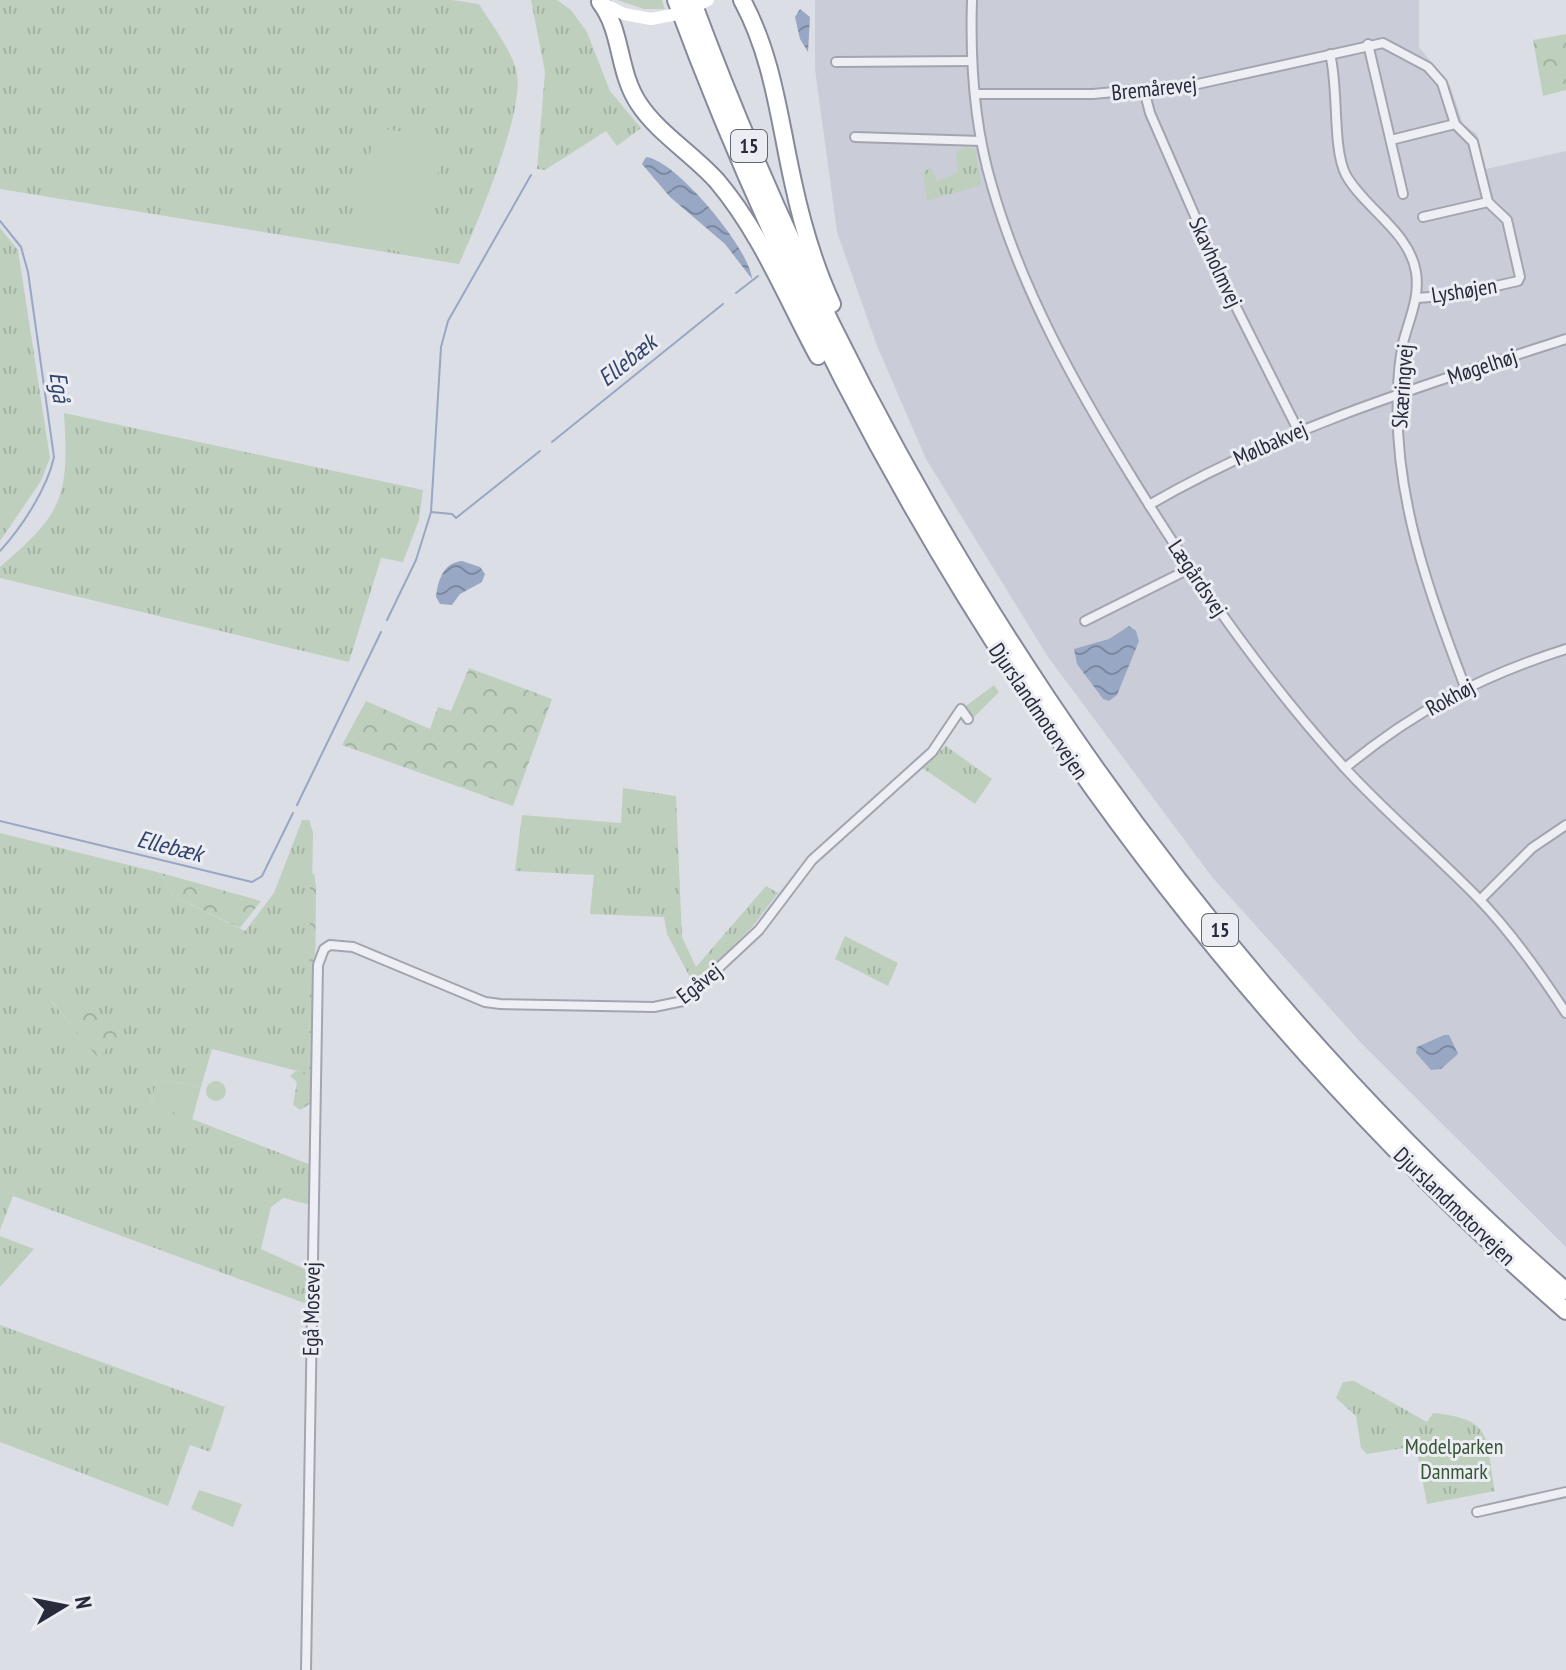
<svg xmlns="http://www.w3.org/2000/svg" width="1566" height="1670" viewBox="0 0 1566 1670" font-family="'PT Sans Narrow',sans-serif">
  <style>
    .built { fill: #cacdd7 }
    .grass { fill: url(#grass-tufts); fill-rule: evenodd }
    .forest { fill: url(#forest-crowns) }
    .garden { fill: #bfcfbe }
    .water { fill: url(#water-waves) }
    .lines { fill: none; stroke-linecap: round; stroke-linejoin: round }
    .stream { stroke: #98a7c4; stroke-width: 2 }
    .street-casing { stroke: #a2a5af; stroke-width: 12 }
    .highway-casing { stroke: #848a9b; stroke-width: 20 }
    .street { stroke: #eeeff4; stroke-width: 8 }
    .secondary { stroke: #fff; stroke-width: 12 }
    .highway { stroke: #fff; stroke-width: 16 }
    .secondary-bridge { stroke: #fff; stroke-width: 12 }
    .labels { text-anchor: middle; dominant-baseline: central; stroke-width: 6; stroke-linejoin: round; paint-order: stroke }
    .shield { fill: #ebedf3; stroke: #626572; stroke-width: 2 }
    .shield-label { font-size: 20px; font-weight: bold; fill: #272b3b }
    .street-label { font-size: 22px; fill: #272b3b; stroke: #ebedf3 }
    .park-label { font-size: 22px; fill: #365635; stroke: #ebedf3 }
    .water-label { font-size: 24px; font-style: italic; fill: #33446c; stroke: #ebedf3 }
  </style>
  <defs>
    <pattern id="grass-tufts" width="24" height="20" patternUnits="userSpaceOnUse" patternTransform="scale(2)"><rect width="24" height="20" fill="#bfcfbe"/><path d="M3 7l-1-3M5 7V3M7 7l1-3M15 17l-1-3M17 17v-4M19 17l1-3" fill="none" stroke="#a4b2a4"/></pattern>
    <pattern id="forest-crowns" width="20" height="18" patternUnits="userSpaceOnUse" patternTransform="scale(2)"><rect width="20" height="18" fill="#bfcfbe"/><path d="M2 6a3 3 0 1 1 6 0M12 15a3 3 0 1 1 6 0" fill="none" stroke="#a4b2a4"/></pattern>
    <pattern id="water-waves" width="16" height="10" patternUnits="userSpaceOnUse" patternTransform="scale(2)"><rect width="16" height="10" fill="#98a7c4"/><path d="M0 5q4-4 8 0t8 0" fill="none" stroke="#7c88a0"/></pattern>
  </defs>
  <rect width="100%" height="100%" fill="#dcdee5"/>
  <path class="built" d="M815,0H1419V47L1450,85L1463,124L1477,134L1486,169L1566,151V1247L1362,1044L1212,877L1048,657L926,459L877,346L837,232L815,69Z"/>
  <g class="grass">
    <path d="M0,0H452L479,4C491,24 509,46 516,69C528,105 476,227 459,264L0,189Z"/>
    <path d="M531,0H557L571,10L587,32L610,91L641,128L617,146L606,131L545,170L537,169L545,72Z"/>
    <path d="M617,0H662L665,9H644Z"/>
    <path d="M965,147L975,150L982,185L927,201L923,171L932,168L937,181L958,172L956,152Z"/>
    <path d="M0,228L18,250L50,458L41,481L0,541Z"/>
    <path d="M64,413L423,490L419,520L403,562L381,558L349,662L0,578V567C64,512 69,497 64,413Z"/>
    <path d="M994,685L999,692L974,717L966,710L967,705Z"/>
    <path d="M946,746L992,779L975,804L921,767Z"/>
    <path d="M623,788L676,796L682,937L696,967L766,886L778,893L753,926L694,985L667,934L664,917L590,914L594,875L515,871L522,815L621,823Z"/>
    <path d="M302,820H309L313,832L309,1074L212,1049L201,1087L157,1079L151,1103L311,1165V1205L283,1198L271,1207L261,1249L309,1271L307,1304L13,1196L0,1230V833L161,873L173,896L245,931L274,893ZM51,1001L129,1022V1023L98,1057Z"/>
    <path d="M845,936L898,963L888,986L835,959Z"/>
    <path d="M0,1236L34,1249L0,1287Z"/>
    <path d="M0,1325L225,1407L210,1452L190,1445L168,1506L0,1442Z"/>
    <path d="M1354,1381L1427,1422L1433,1413C1495,1419 1485,1438 1495,1491L1427,1504L1417,1452H1412L1410,1447L1367,1454L1361,1448L1356,1416L1336,1398L1343,1382Z"/>
  </g>
  <g class="forest">
    <path d="M1566,34V90L1543,96L1533,40Z"/>
    <path d="M469,668L552,699L513,806L342,745L366,701L430,729L438,707L451,711Z"/>
    <path d="M161,873L261,901L240,928L173,896Z"/>
    <path d="M314,873L316,886L314,1101L300,1110L293,1105L297,1082L290,1076L296,1071L309,1073L310,877Z"/>
    <path d="M50,999L130,1022L98,1058Z"/>
  </g>
  <g class="garden">
    <path d="M375,127L444,139L423,256L353,243Z"/>
    <path d="M157,1079L201,1087L192,1120L151,1103Z"/>
    <circle cx="216" cy="1091" r="10"/>
    <path d="M199,1490L242,1504L233,1527L191,1509Z"/>
  </g>
  <g class="water">
    <path d="M800,9L810,17L808,52L800,39L795,17Z"/>
    <path d="M646,157C676,160 750,249 752,279L725,244L670,197L642,164Z"/>
    <path d="M462,561L480,567L485,574L482,582L460,594L452,605L440,604L436,597C438,580 443,563 462,561Z"/>
    <path d="M1129,626L1136,631L1139,641L1117,695L1109,701L1103,699L1077,664L1074,649L1109,639Z"/>
    <path d="M1444,1035H1449L1458,1054L1441,1069L1431,1070L1416,1053L1417,1047Z"/>
  </g>
  <g class="lines">
    <g class="stream">
      <path d="M0,221L21,247L28,272L54,457C47,489 22,527 0,551"/>
      <path d="M736,293L758,276"/>
      <path d="M552,442L723,304"/>
      <path d="M431,512L441,347L448,321L531,175"/>
      <path d="M387,620L416,560L431,512L452,514L456,518L540,451"/>
      <path d="M297,805L381,632"/>
      <path d="M0,821L252,882L262,876L293,813"/>
    </g>
    <g class="street-casing">
      <g id="street">
        <path d="M972,0C970,62 974,126 992,186C1022,291 1076,387 1133,479C1195,580 1264,679 1344,767C1386,813 1434,853 1478,898C1512,933 1540,973 1566,1013"/>
        <path d="M1368,44L1403,194"/>
        <path d="M1330,54C1339,88 1332,149 1346,175C1365,209 1409,231 1416,272C1420,298 1409,319 1403,343C1400,359 1398,376 1398,392C1393,495 1429,592 1465,687"/>
        <path d="M836,62L972,61"/>
        <path d="M1144,90L1150,113L1226,287L1298,430"/>
        <path d="M975,94H1093L1198,84L1383,43L1428,67L1442,83L1455,124L1473,142L1488,202L1507,220L1520,277L1518,281L1456,295L1417,298"/>
        <path d="M855,137L981,141"/>
        <path d="M1391,140L1455,124"/>
        <path d="M1423,217L1488,202"/>
        <path d="M1149,505C1280,429 1423,385 1566,339"/>
        <path d="M1085,621L1191,568"/>
        <path d="M1345,768C1414,711 1481,676 1566,649"/>
        <path d="M1480,900L1532,848L1566,825"/>
        <path d="M1477,1512L1566,1492"/>
        <path d="M306,1670L318,965L324,949L330,945L353,947L485,1002L500,1004L654,1007L683,1001L759,930L812,860L932,752L961,709L968,719"/>
      </g>
    </g>
    <g class="highway-casing">
      <g id="highway">
        <path d="M676,0C862,502 1162,957 1566,1311"/>
        <path d="M692,0C874,491 1170,946 1566,1291"/>
        <path d="M742,0C773,57 779,119 793,182C802,224 814,265 832,304"/>
        <path d="M600,2C623,32 617,71 639,104C659,134 693,154 717,181C761,233 786,297 818,356"/>
      </g>
    </g>
    <use href="#street" class="street"/>
    <path class="secondary" d="M600,2L624,14L651,19"/>
    <use href="#highway" class="highway"/>
    <path class="secondary-bridge" d="M651,19L683,13L708,0"/>
  </g>
  <g class="labels">
    <g class="shield">
      <rect x="731" y="130" width="36" height="32" rx="6"/>
      <rect x="1202" y="914" width="36" height="32" rx="6"/>
    </g>
    <g class="shield-label">
      <text x="749" y="146">15</text>
      <text x="1220" y="930">15</text>
    </g>
    <g class="street-label">
      <text transform="translate(1154 88) rotate(-6)">Bremårevej</text>
      <text transform="translate(1216 262) rotate(65)">Skavholmvej</text>
      <text transform="translate(1464 290) rotate(-9)">Lyshøjen</text>
      <text transform="translate(1482 366) rotate(-18)">Møgelhøj</text>
      <text transform="translate(1402 386) rotate(-86)">Skæringvej</text>
      <text transform="translate(1270 443) rotate(-24)">Mølbakvej</text>
      <text transform="translate(1198 578) rotate(56)">Lægårdsvej</text>
      <text transform="translate(1450 697) rotate(-29)">Rokhøj</text>
      <text transform="translate(1039 711) rotate(56)">Djurslandmotorvejen</text>
      <text transform="translate(699 983) rotate(-38)">Egåvej</text>
      <text transform="translate(1455 1206) rotate(44)">Djurslandmotorvejen</text>
      <text transform="translate(311 1309) rotate(-89)">Egå Mosevej</text>
    </g>
    <g class="park-label">
      <text x="1454" y="1446">Modelparken<tspan x="1454" dy="25">Danmark</tspan></text>
    </g>
    <g class="water-label">
      <text transform="translate(627 360) rotate(-39)">Ellebæk</text>
      <text transform="translate(60 387) rotate(82)">Egå</text>
      <text transform="translate(170 846) rotate(14)">Ellebæk</text>
    </g>
  </g>
  <g transform="translate(64 1606) rotate(80)" stroke="#ebedf3" stroke-width="6" paint-order="stroke">
  <path d="M0-6L14 30L0 20L-14 30Z" fill="#272b3b"/>
  <text y="-12" font-size="22" font-weight="bold" text-anchor="middle" fill="#272b3b">N</text>
  </g>
</svg>
